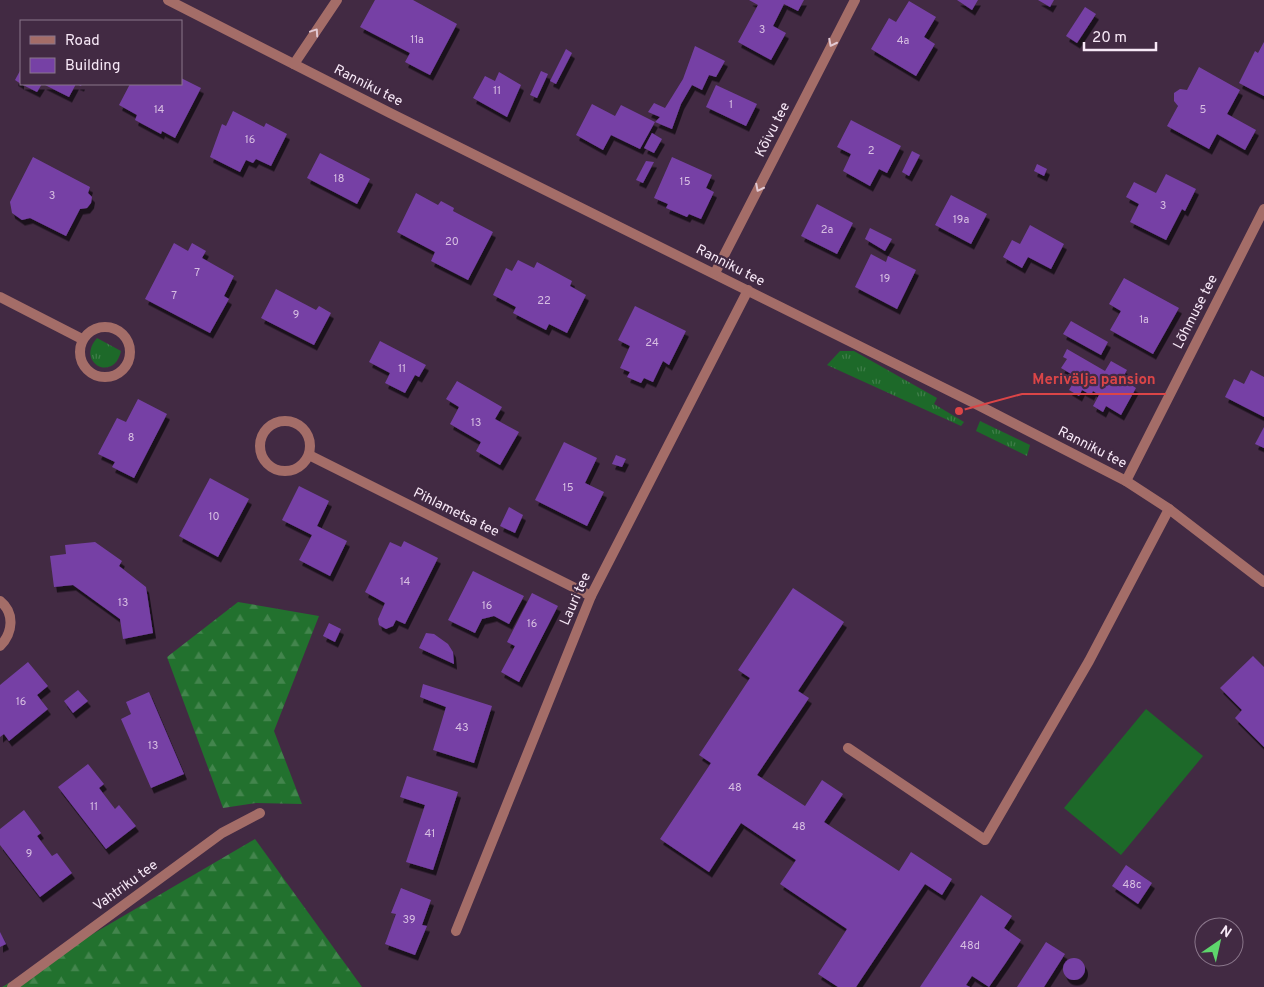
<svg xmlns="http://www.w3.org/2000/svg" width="1264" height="987" viewBox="0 0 1264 987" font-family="Overpass,sans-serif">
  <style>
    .grass { fill: url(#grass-tufts) }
    .forest { fill: url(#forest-firs) }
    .pitch { fill: #1d6929 }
    .building { fill: #7641a5; filter: url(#shadow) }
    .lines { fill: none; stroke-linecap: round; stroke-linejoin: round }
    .lane { stroke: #a46d68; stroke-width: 10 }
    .street { stroke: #a46d68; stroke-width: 10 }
    .oneway { stroke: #e2c9d3 }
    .labels { text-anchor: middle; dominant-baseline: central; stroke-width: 4.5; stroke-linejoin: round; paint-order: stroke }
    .number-label { font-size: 11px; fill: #d7bee2 }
    .street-label { font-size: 14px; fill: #f7e8f7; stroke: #422a43 }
    .leader { fill: none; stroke: #db4547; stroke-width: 2 }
    .callout-dot { fill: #db4547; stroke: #422a43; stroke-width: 2 }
    .callout-label { font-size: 15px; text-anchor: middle; font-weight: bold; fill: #db4547; stroke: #422a43; stroke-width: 4.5; stroke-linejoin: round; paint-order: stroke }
  </style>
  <defs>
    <pattern id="grass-tufts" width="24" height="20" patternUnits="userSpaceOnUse" patternTransform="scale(1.25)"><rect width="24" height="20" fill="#1d6929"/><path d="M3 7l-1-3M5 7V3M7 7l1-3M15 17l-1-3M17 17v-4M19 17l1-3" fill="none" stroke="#3f7e49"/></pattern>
    <pattern id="forest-firs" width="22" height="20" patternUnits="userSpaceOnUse" patternTransform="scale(1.25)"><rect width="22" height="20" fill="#22712e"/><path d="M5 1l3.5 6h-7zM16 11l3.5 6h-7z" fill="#43854d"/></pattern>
    <filter id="shadow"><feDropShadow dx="3" dy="5.5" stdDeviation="0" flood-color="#0009"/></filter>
  </defs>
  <rect width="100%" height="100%" fill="#422a43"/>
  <g class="grass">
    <path d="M97,338L121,351C114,383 75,363 97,338Z"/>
    <path d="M840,351H854L937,398L934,404L964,422L961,426L827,365Z"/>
    <path d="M980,421L1030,445L1027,456L976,431Z"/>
  </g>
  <g class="forest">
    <path d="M238,602L319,616L274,731L302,804L256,803L223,808L167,657Z"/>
    <path d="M255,839L362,987H2Z"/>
  </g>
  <path class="pitch" d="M1146,709L1203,756L1121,855L1064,808Z"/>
  <g class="building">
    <path d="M375,0H413L457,24L430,75L405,62L410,53L360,27Z"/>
    <path d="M749,0H804L798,11L784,4L773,26L786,33L771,60L738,42L758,5Z"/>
    <path d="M957,0H978L972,10Z"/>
    <path d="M1038,0H1054L1050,7Z"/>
    <path d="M909,1L936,17L924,37L935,44L916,76L871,49L889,18L896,22Z"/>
    <path d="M1085,7L1096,14L1077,43L1066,36Z"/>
    <path d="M1264,42V96L1239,83L1255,51L1258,53Z"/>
    <path d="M695,46L725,61L716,77L709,75L702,90L692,85L681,104L672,129L655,122L660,117L648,112L654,103L665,108L683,79Z"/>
    <path d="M566,49L572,53L556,84L550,81Z"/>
    <path d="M1199,67L1240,90L1227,114L1256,130L1245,150L1217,134L1209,149L1167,126L1178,106L1174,101V93L1180,89L1187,90Z"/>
    <path d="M21,69V84L15,80Z"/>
    <path d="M541,71L548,74L537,98L530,95Z"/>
    <path d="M499,72L521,85L507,117L473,98L485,76L495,81Z"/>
    <path d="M181,78L201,88L175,138L162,131L161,134L135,120L137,115L119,105L130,84H181Z"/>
    <path d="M21,84H42L37,92Z"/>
    <path d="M43,84H82L81,86L76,84L69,97Z"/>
    <path d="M716,85L757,104L746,126L706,107Z"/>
    <path d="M592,104L615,116L621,105L655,122L640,149L611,135L603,150L576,135Z"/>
    <path d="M233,111L264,127L266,123L287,134L271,166L256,159L253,163L246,160L240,172L210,157L222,124L226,126Z"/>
    <path d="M851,120L901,146L887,173L879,169L870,186L843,171L851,154L837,147Z"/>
    <path d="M652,133L662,139L654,153L644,148Z"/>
    <path d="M912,151L920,155L909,176L902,172Z"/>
    <path d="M320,153L370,179L357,204L307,178Z"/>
    <path d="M33,157L90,187L88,193L92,197L91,203L87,208L80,209L66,236L30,218L22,220L12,213L10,202Z"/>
    <path d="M672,157L712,175L706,188L714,192L701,219L689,214L687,217L666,208L668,204L654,198Z"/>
    <path d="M646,161L654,162L643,183L636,180Z"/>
    <path d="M1037,164L1047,169L1044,176L1034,171Z"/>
    <path d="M1166,174L1196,189L1185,211L1182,209L1166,240L1130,222L1139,204L1126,197L1134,182L1156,193Z"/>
    <path d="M416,193L438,205L441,201L454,208L453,211L493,232L468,280L431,261L435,252L397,232Z"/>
    <path d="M951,195L987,214L971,244L935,225Z"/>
    <path d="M817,204L853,223L837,254L801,236Z"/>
    <path d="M1030,225L1064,244L1051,269L1028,257L1022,268L1003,257L1012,240L1020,244Z"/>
    <path d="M870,228L892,239L885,251L865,239Z"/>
    <path d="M174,243L188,251L192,243L206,251L202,258L234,276L224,296L229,299L210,333L145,299Z"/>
    <path d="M871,254L886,262L888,256L916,270L897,309L855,287Z"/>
    <path d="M518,260L534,268L537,262L572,281L570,286L586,295L567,333L549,324L546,330L513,313L516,307L493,295L506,268L512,271Z"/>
    <path d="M1124,278L1179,308L1153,354L1110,330L1121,311L1109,304Z"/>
    <path d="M276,289L316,310L319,306L331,313L314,345L261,318Z"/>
    <path d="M635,306L686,331L669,365L663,361L653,382L644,378L641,383L627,377L630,372L620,368L630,346L618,340Z"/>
    <path d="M1071,321L1108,342L1101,355L1063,334Z"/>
    <path d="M380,341L426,365L419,377L415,375L405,393L385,383L390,373L369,362Z"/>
    <path d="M1067,349L1105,371L1111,361L1127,370L1122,379L1136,388L1121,415L1106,406L1103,412L1093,406L1099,395L1093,391L1091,395L1082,390L1079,396L1069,390L1079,373L1076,371L1073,375L1061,368L1067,359L1063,357Z"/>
    <path d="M1251,370L1264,377V417L1225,397L1234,379L1244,384Z"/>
    <path d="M457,381L502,407L495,419L519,432L500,465L476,451L481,442L450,424L459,407L446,399Z"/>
    <path d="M138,399L167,414L134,478L112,467L115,462L98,454L117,418L126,422Z"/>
    <path d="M1264,427V448L1255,444Z"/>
    <path d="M564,442L597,458L585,483L604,492L587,526L535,500Z"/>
    <path d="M616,455L626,459L622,467L612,464Z"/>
    <path d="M210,478L249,499L218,557L179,536Z"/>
    <path d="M299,486L329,501L317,526L347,541L330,576L299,560L312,535L282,520Z"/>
    <path d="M509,507L523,515L515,533L500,526Z"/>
    <path d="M404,541L438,558L405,624L396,620L393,626L386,629L379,625L378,619L385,603L365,592L390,542L401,547Z"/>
    <path d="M95,542L122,561L119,566L146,587L153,633L123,639L120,619L73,585L54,587L50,556L66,554L65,545Z"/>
    <path d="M473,571L524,596L509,624L494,616L482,619L475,633L448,620Z"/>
    <path d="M793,588L844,622L798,691L809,698L757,775L805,806L822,780L843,794L824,822L899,871L911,852L952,879L942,895L925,884L856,987H838L818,974L847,929L780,884L796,860L741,823L709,872L660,839L711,763L699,755L750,678L738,670Z"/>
    <path d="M532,593L558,606L519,682L501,672L515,646L507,642Z"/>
    <path d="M329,623L341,629L335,642L323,636Z"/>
    <path d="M426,633L434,634L448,644L453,652L454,664L419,648Z"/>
    <path d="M1253,656L1264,667V747L1235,718L1242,710L1220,688Z"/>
    <path d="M28,662L48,686L37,695L48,709L9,741L4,734L0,737V685Z"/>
    <path d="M423,684L492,706L474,763L433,750L446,707L420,697Z"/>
    <path d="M78,690L88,701L73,713L64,701Z"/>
    <path d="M149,692L184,774L151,788L121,719L131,714L126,702Z"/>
    <path d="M88,764L104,784L99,788L115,809L119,805L136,826L106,849L58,787Z"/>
    <path d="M407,776L458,792L433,870L406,862L425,805L400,797Z"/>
    <path d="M24,810L41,833L37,836L52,856L57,853L72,873L40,897L0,845V829Z"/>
    <path d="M1126,865L1152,883L1138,904L1112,886Z"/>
    <path d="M401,888L431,900L422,925L427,926L415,955L385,944L396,914L391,913Z"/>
    <path d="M981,895L1012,916L1004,928L1021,940L1005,964L989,987L972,976L966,985L970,987H920Z"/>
    <path d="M0,932L6,944L0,947Z"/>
    <path d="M1046,942L1065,954L1044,987H1017Z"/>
    <circle cx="1074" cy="969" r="11"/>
  </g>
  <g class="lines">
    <path class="lane" d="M848,748L985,840L1089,661L1169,509"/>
    <g class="street">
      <path d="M168,0L390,113L972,402L1126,481L1169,509L1264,582"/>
      <path d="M294,64L337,0"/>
      <path d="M715,273L855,0"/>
      <path d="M0,297L82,339"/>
      <circle cx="105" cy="352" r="25"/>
      <circle cx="285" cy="446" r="25"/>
      <path d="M309,455L591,596"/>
      <path d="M1126,481L1264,209"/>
      <path d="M0,601C15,613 13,633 0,646"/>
      <path d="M456,931L591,596L748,290"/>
      <path d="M12,987L222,833L260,813"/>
    </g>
  </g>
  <defs><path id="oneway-chevron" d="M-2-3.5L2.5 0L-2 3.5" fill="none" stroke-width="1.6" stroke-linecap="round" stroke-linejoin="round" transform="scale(1.25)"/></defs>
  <g class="oneway">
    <use href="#oneway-chevron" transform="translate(315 32) rotate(-56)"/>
    <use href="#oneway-chevron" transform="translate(832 43) rotate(117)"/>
    <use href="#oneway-chevron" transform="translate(759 188) rotate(117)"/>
  </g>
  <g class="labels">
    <g class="number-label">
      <text x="762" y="30">3</text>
      <text x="417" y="40">11a</text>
      <text x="903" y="41">4a</text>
      <text x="497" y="91">11</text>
      <text x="731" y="105">1</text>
      <text x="159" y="110">14</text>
      <text x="1203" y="110">5</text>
      <text x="250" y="140">16</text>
      <text x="871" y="151">2</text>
      <text x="339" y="179">18</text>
      <text x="685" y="182">15</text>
      <text x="52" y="196">3</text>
      <text x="1163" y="206">3</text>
      <text x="961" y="220">19a</text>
      <text x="827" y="230">2a</text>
      <text x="452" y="242">20</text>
      <text x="197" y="273">7</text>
      <text x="885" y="279">19</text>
      <text x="174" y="296">7</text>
      <text x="544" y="301">22</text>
      <text x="296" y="315">9</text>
      <text x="1144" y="320">1a</text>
      <text x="652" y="343">24</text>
      <text x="402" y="369">11</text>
      <text x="476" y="423">13</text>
      <text x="131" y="438">8</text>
      <text x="568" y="488">15</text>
      <text x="214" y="517">10</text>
      <text x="405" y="582">14</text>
      <text x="123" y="603">13</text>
      <text x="487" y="606">16</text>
      <text x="532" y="624">16</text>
      <text x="21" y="702">16</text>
      <text x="462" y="728">43</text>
      <text x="153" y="746">13</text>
      <text x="735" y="788">48</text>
      <text x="94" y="807">11</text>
      <text x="799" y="827">48</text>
      <text x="430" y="834">41</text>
      <text x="29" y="854">9</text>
      <text x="1132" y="885">48c</text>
      <text x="409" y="920">39</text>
      <text x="970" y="946">48d</text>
    </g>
    <g class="street-label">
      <text transform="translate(368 86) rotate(27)">Ranniku tee</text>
      <text transform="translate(773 130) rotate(-63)">Kõivu tee</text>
      <text transform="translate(730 266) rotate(27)">Ranniku tee</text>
      <text transform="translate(1196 312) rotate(-63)">Lõhmuse tee</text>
      <text transform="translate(1092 448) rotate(27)">Ranniku tee</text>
      <text transform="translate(456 513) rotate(26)">Pihlametsa tee</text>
      <text transform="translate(576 599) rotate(-66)">Lauri tee</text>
      <text transform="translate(126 886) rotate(-36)">Vahtriku tee</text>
    </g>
  </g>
  <path class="leader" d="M959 411L1022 394H1166"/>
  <circle class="callout-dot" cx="959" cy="411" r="5"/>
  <g class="callout-label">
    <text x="1094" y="384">Merivälja pansion</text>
  </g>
  <rect x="20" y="20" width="162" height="65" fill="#422a43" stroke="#8a768b"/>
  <rect x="30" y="36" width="25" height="8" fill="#a46d68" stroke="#8a768b"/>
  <text x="65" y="45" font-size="15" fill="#f7e8f7">Road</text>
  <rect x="30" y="58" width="25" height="15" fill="#7641a5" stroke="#8a768b"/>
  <text x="65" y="70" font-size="15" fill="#f7e8f7">Building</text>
  <g transform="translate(1219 942) rotate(34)"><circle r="24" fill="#422a43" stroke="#8a768b"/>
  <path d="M0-4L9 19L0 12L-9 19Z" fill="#5ed56c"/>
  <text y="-8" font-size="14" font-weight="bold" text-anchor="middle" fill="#f7e8f7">N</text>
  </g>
  <path d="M1084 42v8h72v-8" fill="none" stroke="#f7e8f7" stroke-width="2.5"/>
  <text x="1092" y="42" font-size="15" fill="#f7e8f7" stroke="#422a43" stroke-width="4" paint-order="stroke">20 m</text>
</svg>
